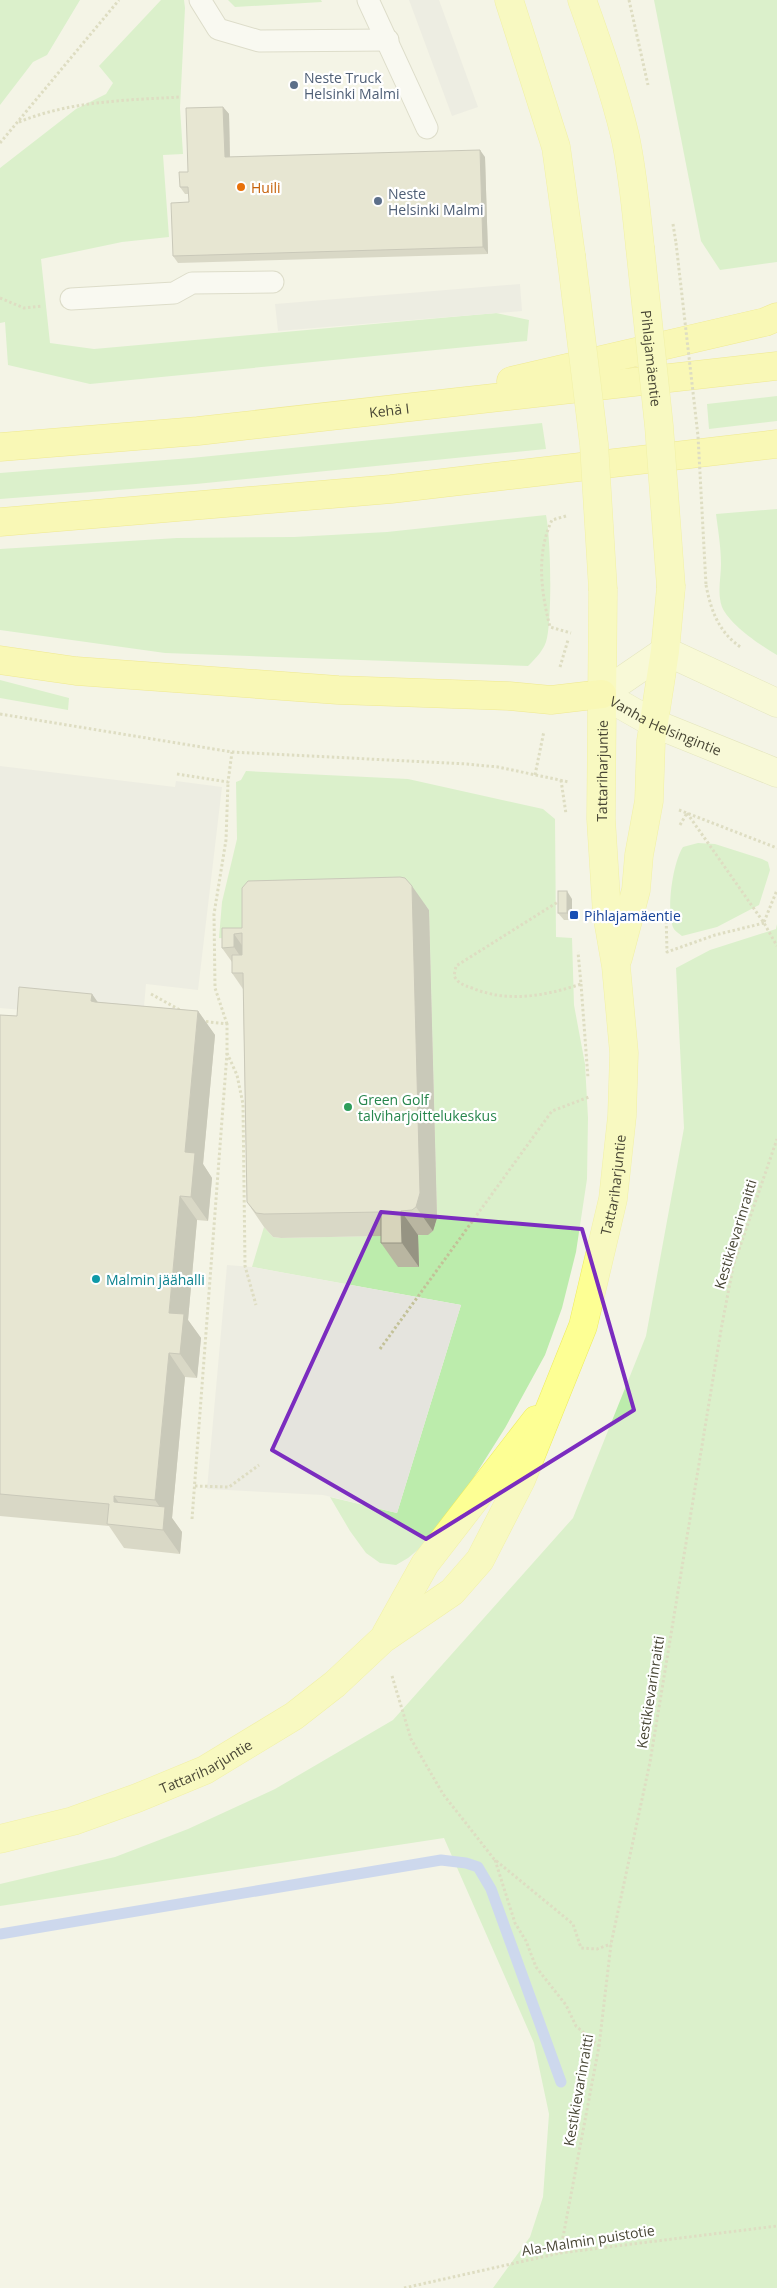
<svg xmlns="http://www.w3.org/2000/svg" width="777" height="2288" viewBox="0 0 777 2288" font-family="'Open Sans',sans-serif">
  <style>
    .green { fill: #bcecac }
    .parking { fill: #e5e4de }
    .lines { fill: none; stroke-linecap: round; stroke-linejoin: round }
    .stream { stroke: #9eb7f6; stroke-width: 11 }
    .service-casing { stroke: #c1c0a8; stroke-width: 23 }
    .secondary-casing { stroke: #d2d490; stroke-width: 29 }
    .primary-casing { stroke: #edec5c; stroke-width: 29 }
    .trunk-casing { stroke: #e9dc2b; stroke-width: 29 }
    .path { stroke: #c3c198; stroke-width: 3; stroke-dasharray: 2.5 2.5; stroke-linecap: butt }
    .service { stroke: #fff; stroke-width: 21 }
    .secondary { stroke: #fcffc5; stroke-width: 28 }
    .primary { stroke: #fdff94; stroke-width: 28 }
    .trunk { stroke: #fefc7d; stroke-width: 28 }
    .primary-bridge-casing { stroke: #edec5c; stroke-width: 29; stroke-linecap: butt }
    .path-bridge { stroke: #c3c198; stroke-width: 3; stroke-dasharray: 2.5 2.5; stroke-linecap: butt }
    .primary-bridge { stroke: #fdff94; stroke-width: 28 }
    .wall { fill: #b9b6a1 }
    .shaded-wall { fill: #969483 }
    .building { fill: #d7d4bb; stroke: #969483 }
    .marked { fill: none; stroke: #7b2cbf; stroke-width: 4; stroke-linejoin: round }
    .service-dot { fill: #5c6f8a; stroke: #fff; stroke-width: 2 }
    .food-dot { fill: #e8710a; stroke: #fff; stroke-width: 2 }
    .transit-dot { fill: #1a4fb4; stroke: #fff; stroke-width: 2 }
    .leisure-dot { fill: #2e9e5b; stroke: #fff; stroke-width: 2 }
    .culture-dot { fill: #0f9aa8; stroke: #fff; stroke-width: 2 }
    .labels { text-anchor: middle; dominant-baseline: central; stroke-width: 4.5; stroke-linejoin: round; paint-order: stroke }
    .service-label { font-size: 14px; fill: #4e5e75; stroke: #fff; text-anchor: start }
    .food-label { font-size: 14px; fill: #c56008; stroke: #fff; text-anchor: start }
    .street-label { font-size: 14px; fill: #484635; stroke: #fff }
    .transit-label { font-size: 14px; fill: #164399; stroke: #fff; text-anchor: start }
    .leisure-label { font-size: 14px; fill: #27864d; stroke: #fff; text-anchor: start }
    .culture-label { font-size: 14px; fill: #0d838f; stroke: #fff; text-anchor: start }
  </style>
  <rect width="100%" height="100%" fill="#f4f4e6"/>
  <g class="green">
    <path d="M0,0H80L47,55L33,62L0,105Z"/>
    <path d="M161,0H184L185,8L180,108L183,154L163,155L169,237L122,242L41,259L50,343L94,349L496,313L529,320L527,341L90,384L8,365L5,322L0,323V168L76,109L106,94L113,83L99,66Z"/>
    <path d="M228,0H321L322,2L235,7Z"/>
    <path d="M654,0H777V262L720,270L701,241Z"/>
    <path d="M777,396V421L709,429L707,404Z"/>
    <path d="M542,423L546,449L196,484L0,499V473L191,458Z"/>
    <path d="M777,509V655C760,645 730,625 722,607C717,593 721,578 721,564C721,547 718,530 716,514Z"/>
    <path d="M546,515C551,539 552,615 547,638C545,649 536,658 528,666L165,653L0,630V549L177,538L294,537L387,532Z"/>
    <path d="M0,680L69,698L68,710L0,698Z"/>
    <path d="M246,771L408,779L543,809L555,819L556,937L572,938L574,1005L585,1064L588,1118L587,1179L576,1252L562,1308L545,1355L505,1428L462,1496L426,1543L408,1558L396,1565L380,1563L366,1553L350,1531L330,1497L397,1513L461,1305L252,1267L264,1227L273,1237L281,1238L423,1235L433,1231L437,1218L429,910L426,906L258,941L219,938L222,902L237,839L236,782L241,780Z"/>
    <path d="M698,843L715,844L762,859L768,862L770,870L759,905L717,927L682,936C677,932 673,930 672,924C667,906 673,862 683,847Z"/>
    <path d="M777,924V2288H493L530,2237L543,2197L549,2114L534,2043L444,1838L0,1906V1884L115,1857L188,1829L275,1789L393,1720L573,1518L646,1336L684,1128L676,968L710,950L776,929Z"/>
  </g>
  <g class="parking">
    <path d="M409,0H439L478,107L452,116Z"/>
    <path d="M520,284L522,311L278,331L275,304Z"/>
    <path d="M0,766L175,787L176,781L222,787L198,990L146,984L142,1029L109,1018L0,1008Z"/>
    <path d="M227,1265L252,1267L461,1305L397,1513L323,1495L207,1489Z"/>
  </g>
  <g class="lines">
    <path class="stream" d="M0,1934L441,1860L466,1863L478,1867L491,1889L561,2082"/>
    <g class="service-casing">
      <g id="service">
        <path d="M200,0L218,29L259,41L388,40"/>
        <path d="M368,0L427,128"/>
        <path d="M71,299L174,293L192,283L273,282"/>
      </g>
    </g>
    <g class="secondary-casing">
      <g id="secondary">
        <path id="s1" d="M777,703L665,651L602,694L653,723L777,773"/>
      </g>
    </g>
    <g class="primary-casing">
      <g id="primary">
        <path d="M509,0L556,147L571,255"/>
        <path d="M582,0C598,45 614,90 625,136C633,173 636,210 640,247"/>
        <path d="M618,958L636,890L639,855L649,801L651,741L665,651L671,587"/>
        <path d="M386,1634L425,1564L536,1420"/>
        <path id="s2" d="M0,1839L73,1821L137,1798L205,1770L294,1716L335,1684L383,1639L452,1592L480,1560L521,1480L583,1326L613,1199L622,1116L624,1053L616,966L607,914L601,819L603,590"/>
      </g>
    </g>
    <g class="trunk-casing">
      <g id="trunk">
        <path d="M511,381L765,322L777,317"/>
        <path id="s3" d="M0,447L198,431L777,366"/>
        <path d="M0,522L391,489L777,444"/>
        <path d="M0,660L76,671L338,690L509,696L551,700L602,694"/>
      </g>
    </g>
    <g class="path">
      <path d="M629,0L648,85"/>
      <path d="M19,122C70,101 127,100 181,97"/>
      <path d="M0,143L119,0"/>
      <path d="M673,224L676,243"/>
      <path d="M0,298L24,308L42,306"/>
      <path d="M566,516L552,520C536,553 541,592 550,627L571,633"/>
      <path d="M706,585C711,611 719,633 742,648"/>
      <path d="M560,667L568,640"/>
      <path d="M0,714L232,752L467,764L498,767L569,782"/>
      <path d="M177,774L228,782L232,752"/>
      <path d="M535,775L544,731"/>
      <path d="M561,780L566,814"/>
      <path d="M679,810L777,848"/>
      <path d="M687,813L764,923L777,946"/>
      <path d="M680,825L687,813"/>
      <path d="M561,900L456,966L454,976C459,984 463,985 472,988C508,1003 545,996 581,984L578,952"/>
      <path d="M666,911L667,952L715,935L764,923"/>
      <path d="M764,922L777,890"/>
      <path d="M581,984L588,1078"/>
      <path d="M151,994L180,1010"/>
      <path d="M201,1021L227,1024V1053L237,1075L243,1104L245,1266L256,1305"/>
      <path d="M227,1024L215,988L214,914L226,840L228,782"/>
      <path d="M380,1349L552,1111L589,1097"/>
      <path d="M195,1486L229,1487L259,1465"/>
      <path d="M192,1519L227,1053"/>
      <path d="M392,1676L411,1739L443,1794L494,1859L573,1924L581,1948L597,1949L611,1944"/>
      <path d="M495,1860L515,1923L526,1941L536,1967L566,2005L576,2026L599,2046"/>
      <path d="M560,2253L599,2046L611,1944L650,1762L721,1330L733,1267L777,1139"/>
      <path d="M404,2288L560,2253L777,2226"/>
    </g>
    <use href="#service" class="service"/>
    <use href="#secondary" class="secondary"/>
    <use href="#primary" class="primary"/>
    <use href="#trunk" class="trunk"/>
    <g class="primary-bridge-casing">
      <g id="primary-bridge">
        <path id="s4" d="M640,247L659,426L671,587"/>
        <path d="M571,255L594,444L603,590"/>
      </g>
    </g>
    <path class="path-bridge" d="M676,243L698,436L706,585"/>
    <use href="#primary-bridge" class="primary-bridge"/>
  </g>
  <g class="wall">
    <path d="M223,107L229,114L230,157H485L488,254L178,263L173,256L189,202V194H185L180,187Z"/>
    <path d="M572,899V920H564L558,913Z"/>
    <path d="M429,910L437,1218L433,1231L428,1235H418L419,1267H398L381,1243V1236L281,1238L273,1237L264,1227L247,1202L243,989L232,973V962L222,948V928H242Z"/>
    <path d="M92,994L97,1002L198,1011L215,1035L203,1164L212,1178L208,1221L197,1220L188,1320L201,1338L197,1378L185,1377L172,1518L182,1532L180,1554L124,1548L109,1526L0,1516V1015L17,1016Z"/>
  </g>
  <g class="shaded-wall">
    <path d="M223,107L229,114L230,165L225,157Z"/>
    <path d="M480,150L485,157L488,254L483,247Z"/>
    <path d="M412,886L429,910L437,1218L433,1231L416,1207Z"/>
    <path d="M567,891L572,899V920L567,913Z"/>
    <path d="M234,934L251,958V972L234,947Z"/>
    <path d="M92,994L109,1018L91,1001Z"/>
    <path d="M198,1011L215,1035L203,1164L212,1178L208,1221L191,1197L185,1152Z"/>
    <path d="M180,1196L197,1220L188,1320L201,1338L197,1378L180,1354L169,1313Z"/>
    <path d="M401,1211L418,1235L419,1267L402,1243Z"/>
    <path d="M169,1353L185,1377L172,1518L182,1532L180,1554L163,1530L164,1513L155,1500Z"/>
    <path d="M114,1496L131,1520L114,1502Z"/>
  </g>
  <g class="building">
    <path d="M223,107L225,157L480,150L483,247L173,256L171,203L189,202L188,187H180L179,172H188L186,108Z"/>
    <path d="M400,877L405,878L412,886L420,1193L416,1207L412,1210L401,1211L402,1243H381V1212L264,1214L256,1213L247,1202L243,973H232V955H242V933L234,934V947L222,948V928H242V888L248,881Z"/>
    <rect x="558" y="891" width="9" height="22"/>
    <path d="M19,987L92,994L91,1001L95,1002L198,1011L185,1152L195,1153L191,1197L180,1196L169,1313L184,1314L180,1354L169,1353L155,1500L114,1496V1502L165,1507L163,1530L107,1524L109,1504L0,1494V1015L17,1016Z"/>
  </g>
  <path d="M0 0H777V2288H0ZM381,1212L582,1229L634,1410L426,1539L272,1450Z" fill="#f4f4e6" fill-opacity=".55" fill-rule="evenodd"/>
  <path class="marked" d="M381,1212L582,1229L634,1410L426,1539L272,1450Z"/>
  <g class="service-dot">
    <circle cx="294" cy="85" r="5"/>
    <circle cx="378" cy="201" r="5"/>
  </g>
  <circle class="food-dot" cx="241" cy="187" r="5"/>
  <rect class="transit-dot" x="569" y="910" width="10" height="10" rx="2.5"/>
  <circle class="leisure-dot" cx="348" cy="1107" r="5"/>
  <circle class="culture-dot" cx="96" cy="1279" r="5"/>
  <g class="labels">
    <g class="service-label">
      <text x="304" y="77">Neste Truck<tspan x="304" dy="16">Helsinki Malmi</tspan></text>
      <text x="388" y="193">Neste<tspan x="388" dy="16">Helsinki Malmi</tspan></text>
    </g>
    <g class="food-label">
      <text x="251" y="187">Huili</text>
    </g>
    <g class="street-label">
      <text stroke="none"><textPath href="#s4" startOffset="112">Pihlajamäentie</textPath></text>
      <text stroke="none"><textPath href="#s3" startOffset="391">Kehä I</textPath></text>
      <text stroke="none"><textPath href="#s1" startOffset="271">Vanha Helsingintie</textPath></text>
      <text stroke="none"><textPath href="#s2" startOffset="1381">Tattariharjuntie</textPath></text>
      <text stroke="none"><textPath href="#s2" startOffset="965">Tattariharjuntie</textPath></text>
      <text transform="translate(735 1234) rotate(-73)">Kestikievarinraitti</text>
      <text transform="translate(650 1692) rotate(-81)">Kestikievarinraitti</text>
      <text stroke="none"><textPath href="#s2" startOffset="219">Tattariharjuntie</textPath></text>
      <text transform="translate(578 2090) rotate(-80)">Kestikievarinraitti</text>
      <text transform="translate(588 2240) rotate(-9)">Ala-Malmin puistotie</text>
    </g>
    <g class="transit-label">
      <text x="584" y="915">Pihlajamäentie</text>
    </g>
    <g class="leisure-label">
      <text x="358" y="1099">Green Golf<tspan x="358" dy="16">talviharjoittelukeskus</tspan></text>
    </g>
    <g class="culture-label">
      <text x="106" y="1279">Malmin jäähalli</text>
    </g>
  </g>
</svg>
